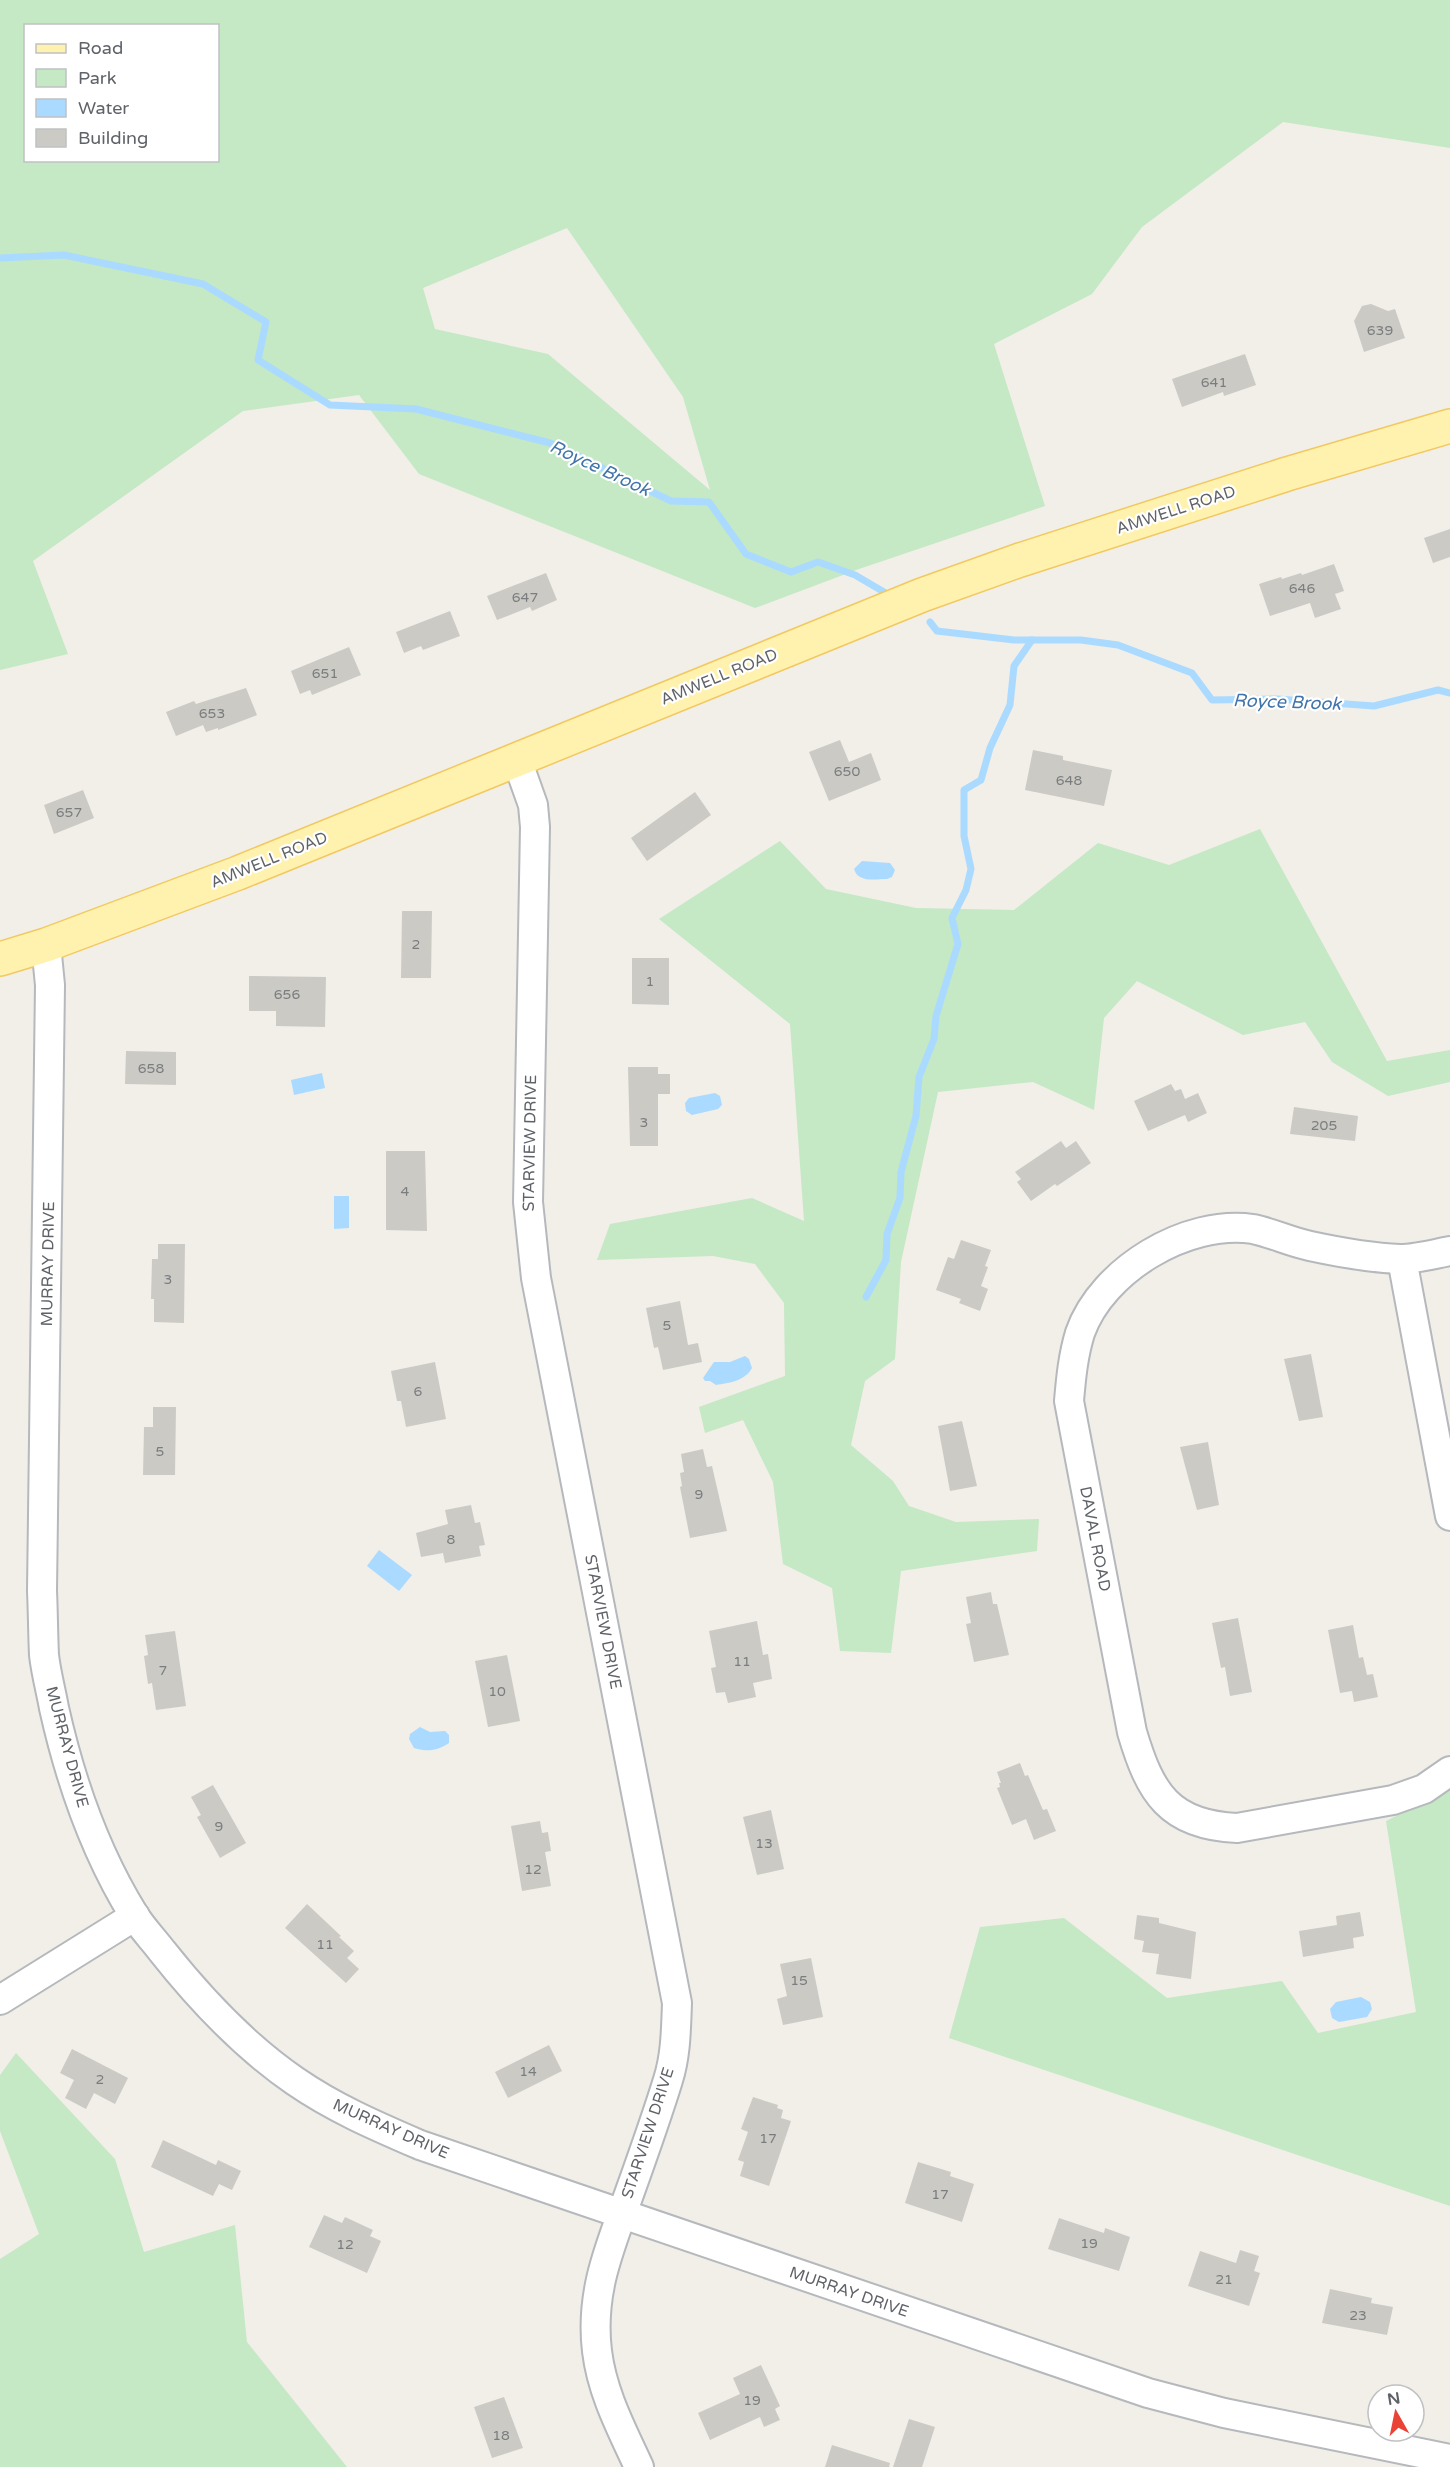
<svg xmlns="http://www.w3.org/2000/svg" width="1450" height="2467" viewBox="0 0 1450 2467" font-family="'Varela Round',sans-serif">
  <style>
    .green { fill: #c5e8c5; fill-rule: evenodd }
    .water { fill: #aadaff }
    .lines { fill: none; stroke-linecap: round; stroke-linejoin: round }
    .stream { stroke: #aadaff; stroke-width: 7 }
    .building { fill: #cccac5 }
    .minor-casing { stroke: #b5b8bc; stroke-width: 32 }
    .major-casing { stroke: #f2c960; stroke-width: 36 }
    .minor { stroke: #fff; stroke-width: 28 }
    .major { stroke: #fff2af; stroke-width: 33 }
    .labels { text-anchor: middle; dominant-baseline: central; stroke-width: 4.5; stroke-linejoin: round; paint-order: stroke }
    .number-label { font-size: 14px; fill: #7a7d7f }
    .street-label { font-size: 16px; fill: #5f6368; stroke: #fff }
    .water-label { font-size: 18px; font-style: italic; fill: #4174aa; stroke: #fff }
  </style>
  <rect width="100%" height="100%" fill="#f1efe8"/>
  <g class="green">
    <path d="M0,0H1450V148L1283,122L1142,227L1092,294L994,344L1045,506L859,569L755,608L419,474L359,395L243,411L33,561L68,654L0,670ZM26,26H218V160H26ZM567,228L683,397L710,490L548,354L435,329L423,288Z"/>
    <path d="M1260,829L1387,1061L1450,1050V1082L1388,1096L1332,1062L1305,1022L1243,1035L1137,981L1104,1018L1094,1110L1033,1082L938,1092L901,1262L895,1359L865,1381L851,1445L893,1481L909,1506L956,1522L1039,1519L1037,1551L901,1571L891,1653L840,1651L832,1588L783,1564L773,1482L743,1420L705,1433L699,1407L785,1376L784,1303L755,1264L713,1256L597,1260L610,1224L752,1198L804,1221L790,1024L659,919L780,841L826,889L916,908L1014,910L1098,843L1169,865Z"/>
    <path d="M1450,1789V2206L949,2038L980,1927L1064,1918L1167,1998L1282,1981L1318,2033L1416,2012L1386,1821Z"/>
    <path d="M16,2053L115,2159L144,2252L235,2225L247,2342L347,2467H0V2259L39,2234L0,2131V2075Z"/>
  </g>
  <g class="water">
    <path d="M862,861L890,863L895,870L892,877L887,879C875,879 858,883 854,869Z"/>
    <path d="M322,1073L325,1088L294,1095L291,1080Z"/>
    <path d="M715,1093L720,1096L722,1105L718,1109L692,1115L686,1111L685,1103L689,1098Z"/>
    <path d="M334,1196H349V1228L334,1229Z"/>
    <path d="M745,1356L749,1359L752,1368C745,1381 729,1383 716,1385L710,1381H705L703,1378L714,1362H730Z"/>
    <path d="M379,1550L412,1575L399,1591L367,1566Z"/>
    <path d="M420,1727L430,1732L445,1731L449,1735V1743C437,1751 428,1752 414,1748L409,1739L410,1734Z"/>
    <path d="M1361,1997L1370,2002L1372,2009L1367,2017L1339,2022L1332,2018L1330,2009L1336,2002Z"/>
  </g>
  <g class="lines">
    <g class="stream">
      <path d="M0,258L64,255L203,284L266,322L258,360L330,405L416,409L550,443L671,501L709,502L746,554L791,572L818,562L855,575L884,592"/>
      <path d="M930,622L937,631L1014,640H1081L1118,645L1192,673L1212,700L1277,699L1374,706L1438,690L1450,693"/>
      <path d="M866,1297L886,1260L887,1234L900,1198L901,1172L916,1116L919,1077L934,1039L936,1016L958,944L952,918L966,890L971,869L964,836V790L981,780L990,748L1010,705L1014,666L1032,640"/>
    </g>
  </g>
  <g class="building">
    <path d="M1371,304L1388,311L1395,309L1405,338L1364,352L1354,321L1362,306Z"/>
    <path d="M1245,354L1256,385L1224,396L1223,392L1182,407L1172,379Z"/>
    <path d="M1450,529V557L1433,563L1424,538Z"/>
    <path d="M1334,564L1344,591L1335,594L1341,609L1315,618L1310,603L1270,616L1259,584L1281,577L1282,579L1301,573L1302,575Z"/>
    <path d="M546,573L557,600L532,611L530,607L497,620L487,596Z"/>
    <path d="M450,611L460,636L423,650L421,646L404,653L396,632Z"/>
    <path d="M349,647L361,675L312,695L310,690L300,694L291,671Z"/>
    <path d="M246,688L257,715L218,730V728L206,732L203,725L176,736L166,712L194,701L196,704Z"/>
    <path d="M840,740L849,762L871,753L881,780L829,801L809,752Z"/>
    <path d="M1033,750L1063,756V760L1112,770L1104,806L1025,790Z"/>
    <path d="M83,790L94,818L54,834L44,805Z"/>
    <path d="M695,792L711,815L647,861L631,838Z"/>
    <path d="M402,911H432L431,978H401Z"/>
    <path d="M632,958H669V1005L632,1004Z"/>
    <path d="M249,976L326,977L325,1027L276,1026V1011H249Z"/>
    <path d="M126,1051L176,1052V1085L125,1084Z"/>
    <path d="M628,1067H658V1074H670V1094H658V1146H630Z"/>
    <path d="M1171,1084L1175,1091L1181,1089L1185,1099L1198,1093L1207,1113L1188,1122L1185,1115L1148,1131L1134,1101Z"/>
    <path d="M1294,1107L1358,1116L1355,1141L1290,1134Z"/>
    <path d="M1061,1141L1066,1148L1076,1141L1091,1163L1057,1186L1055,1184L1031,1201L1017,1182L1021,1179L1015,1172Z"/>
    <path d="M386,1151H425L427,1231L386,1230Z"/>
    <path d="M961,1240L991,1250L985,1266L988,1267L981,1286L988,1289L980,1311L959,1303L961,1299L936,1290L948,1257L954,1259Z"/>
    <path d="M158,1244H185L184,1323L154,1322V1299H151L152,1259H158Z"/>
    <path d="M680,1301L688,1345L698,1343L702,1362L663,1370L658,1347L654,1348L646,1308Z"/>
    <path d="M1311,1354L1323,1417L1299,1421L1284,1359Z"/>
    <path d="M435,1362L446,1419L406,1427L401,1401H397L391,1371Z"/>
    <path d="M153,1407H176L175,1475H143L144,1427H153Z"/>
    <path d="M962,1421L977,1486L950,1491L938,1426Z"/>
    <path d="M1208,1442L1219,1505L1197,1510L1180,1447Z"/>
    <path d="M703,1449L707,1467L712,1466L727,1531L690,1538L680,1487L682,1486L680,1473L684,1472L681,1454Z"/>
    <path d="M471,1505L475,1523L480,1522L485,1545L479,1546L481,1556L445,1563L443,1553L421,1557L416,1533L448,1524L445,1510Z"/>
    <path d="M991,1592L993,1604H997L1009,1655L974,1662L966,1624L971,1623L966,1597Z"/>
    <path d="M1238,1618L1252,1692L1230,1696L1225,1667L1221,1668L1212,1623Z"/>
    <path d="M757,1621L763,1655L768,1654L772,1679L753,1683L756,1697L728,1703L725,1692L716,1693L711,1668L716,1667L709,1631Z"/>
    <path d="M1353,1625L1359,1658L1363,1657L1367,1675L1373,1674L1378,1697L1354,1702L1352,1691L1340,1693L1328,1630Z"/>
    <path d="M175,1631L186,1706L156,1710L152,1683L148,1684L144,1656L148,1655L145,1635Z"/>
    <path d="M507,1655L520,1721L488,1727L475,1661Z"/>
    <path d="M1020,1763L1025,1776L1028,1775L1043,1810L1047,1809L1056,1831L1034,1840L1026,1819L1012,1825L997,1788L1000,1787L999,1783H1001L997,1772Z"/>
    <path d="M213,1785L246,1843L220,1858L197,1817L201,1815L191,1797Z"/>
    <path d="M771,1810L784,1869L757,1875L743,1817Z"/>
    <path d="M540,1821L542,1833L548,1832L551,1851L545,1852L551,1886L522,1891L511,1826Z"/>
    <path d="M307,1904L341,1936L339,1937L354,1951L347,1958L359,1969L346,1983L285,1928Z"/>
    <path d="M1360,1912L1364,1936L1353,1938L1354,1948L1303,1957L1299,1931L1337,1925L1336,1916Z"/>
    <path d="M1137,1915L1159,1918V1923L1196,1932L1191,1979L1156,1974L1159,1954L1142,1952L1144,1941L1134,1939Z"/>
    <path d="M811,1958L823,2017L783,2025L777,1999L787,1996L780,1964Z"/>
    <path d="M549,2045L562,2071L508,2098L495,2072Z"/>
    <path d="M72,2049L128,2078L115,2104L94,2093L86,2109L65,2098L74,2080L60,2073Z"/>
    <path d="M753,2097L778,2105L777,2108L783,2110L781,2118L791,2121L769,2186L740,2176L744,2162L738,2160L748,2132L741,2129Z"/>
    <path d="M163,2140L216,2165L218,2160L241,2171L232,2190L219,2184L213,2196L151,2167Z"/>
    <path d="M918,2162L951,2172L950,2176L974,2184L962,2222L905,2203Z"/>
    <path d="M324,2215L342,2223L345,2217L373,2230L370,2236L381,2241L367,2273L309,2247Z"/>
    <path d="M1059,2218L1104,2233L1105,2228L1130,2237L1119,2271L1048,2249Z"/>
    <path d="M1240,2250L1259,2256L1254,2271L1260,2273L1249,2306L1188,2286L1200,2251L1236,2263Z"/>
    <path d="M1330,2289L1372,2298L1371,2303L1393,2307L1387,2335L1322,2323Z"/>
    <path d="M761,2365L780,2406L775,2409L780,2420L764,2427L760,2417L710,2440L698,2413L740,2394L733,2378Z"/>
    <path d="M504,2397L523,2448L492,2458L474,2407Z"/>
    <path d="M909,2419L935,2427L922,2467H893Z"/>
    <path d="M832,2445L890,2463L889,2467H825Z"/>
  </g>
  <g class="lines">
    <g class="minor-casing">
      <g id="minor">
        <path d="M517,760L533,805L535,827L528,1202L536,1278L677,2003C676,2028 676,2055 668,2080C656,2119 642,2158 628,2197C609,2249 590,2294 597,2351C602,2393 622,2430 639,2467"/>
        <path d="M46,945L50,985L42,1591C43,1612 43,1634 44,1655C46,1673 51,1691 54,1708C70,1780 95,1852 134,1915C142,1928 153,1939 162,1951C200,1999 244,2046 295,2081C334,2108 376,2126 420,2145L1148,2393L1224,2413L1450,2459"/>
        <path d="M1450,1251C1434,1254 1416,1259 1400,1259C1371,1258 1338,1252 1310,1246C1291,1242 1272,1233 1253,1229C1187,1219 1102,1270 1080,1333C1073,1356 1071,1378 1069,1401L1132,1732C1150,1793 1169,1825 1237,1828L1393,1800L1424,1789L1450,1771"/>
        <path d="M1402,1259L1450,1516"/>
        <path d="M0,2000L135,1916"/>
      </g>
    </g>
    <g class="major-casing">
      <path id="major" d="M0,959L46,945L238,873L922,595L1020,560L1287,474L1450,426"/>
    </g>
    <use href="#minor" class="minor"/>
    <use href="#major" class="major"/>
  </g>
  <g class="labels">
    <g class="number-label">
      <text x="1380" y="330">639</text>
      <text x="1214" y="382">641</text>
      <text x="1302" y="588">646</text>
      <text x="525" y="597">647</text>
      <text x="325" y="673">651</text>
      <text x="212" y="713">653</text>
      <text x="847" y="771">650</text>
      <text x="1069" y="780">648</text>
      <text x="69" y="812">657</text>
      <text x="416" y="944">2</text>
      <text x="650" y="981">1</text>
      <text x="287" y="994">656</text>
      <text x="151" y="1068">658</text>
      <text x="644" y="1122">3</text>
      <text x="1324" y="1125">205</text>
      <text x="405" y="1191">4</text>
      <text x="168" y="1279">3</text>
      <text x="667" y="1325">5</text>
      <text x="418" y="1391">6</text>
      <text x="160" y="1451">5</text>
      <text x="699" y="1494">9</text>
      <text x="451" y="1539">8</text>
      <text x="742" y="1661">11</text>
      <text x="163" y="1670">7</text>
      <text x="497" y="1691">10</text>
      <text x="219" y="1826">9</text>
      <text x="764" y="1843">13</text>
      <text x="533" y="1869">12</text>
      <text x="325" y="1944">11</text>
      <text x="799" y="1980">15</text>
      <text x="528" y="2071">14</text>
      <text x="100" y="2079">2</text>
      <text x="768" y="2138">17</text>
      <text x="940" y="2194">17</text>
      <text x="1089" y="2243">19</text>
      <text x="345" y="2244">12</text>
      <text x="1224" y="2279">21</text>
      <text x="1358" y="2315">23</text>
      <text x="752" y="2400">19</text>
      <text x="501" y="2435">18</text>
    </g>
    <g class="street-label">
      <text transform="translate(1176 510) rotate(-18)">AMWELL ROAD</text>
      <text transform="translate(719 677) rotate(-22)">AMWELL ROAD</text>
      <text transform="translate(269 860) rotate(-22)">AMWELL ROAD</text>
      <text transform="translate(530 1143) rotate(-89)">STARVIEW DRIVE</text>
      <text transform="translate(48 1264) rotate(-89)">MURRAY DRIVE</text>
      <text transform="translate(1095 1539) rotate(79)">DAVAL ROAD</text>
      <text transform="translate(603 1622) rotate(79)">STARVIEW DRIVE</text>
      <text transform="translate(67 1747) rotate(75)">MURRAY DRIVE</text>
      <text transform="translate(391 2129) rotate(24)">MURRAY DRIVE</text>
      <text transform="translate(648 2133) rotate(-72)">STARVIEW DRIVE</text>
      <text transform="translate(849 2292) rotate(19)">MURRAY DRIVE</text>
    </g>
    <g class="water-label">
      <text transform="translate(600 468) rotate(25)">Royce Brook</text>
      <text transform="translate(1287 702) rotate(2)">Royce Brook</text>
    </g>
  </g>
  <rect x="24" y="24" width="195" height="138" fill="#ffffff" stroke="#bfc1c3" stroke-width="1.5"/>
  <rect x="36" y="44" width="30" height="9" fill="#fff2af" stroke="#bfc1c3" stroke-width="1.5"/>
  <text x="78" y="54" font-size="18" fill="#5f6368">Road</text>
  <rect x="36" y="69" width="30" height="18" fill="#c5e8c5" stroke="#bfc1c3" stroke-width="1.5"/>
  <text x="78" y="84" font-size="18" fill="#5f6368">Park</text>
  <rect x="36" y="99" width="30" height="18" fill="#aadaff" stroke="#bfc1c3" stroke-width="1.5"/>
  <text x="78" y="114" font-size="18" fill="#5f6368">Water</text>
  <rect x="36" y="129" width="30" height="18" fill="#cccac5" stroke="#bfc1c3" stroke-width="1.5"/>
  <text x="78" y="144" font-size="18" fill="#5f6368">Building</text>
  <g transform="translate(1396 2413) rotate(351)"><circle r="28" fill="#ffffff" stroke="#bfc1c3" stroke-width="1.5"/>
  <path d="M0-4.5L10 22L0 15L-10 22Z" fill="#ea4335"/>
  <text y="-9" font-size="16" font-weight="bold" text-anchor="middle" fill="#5f6368">N</text>
  </g>
</svg>
